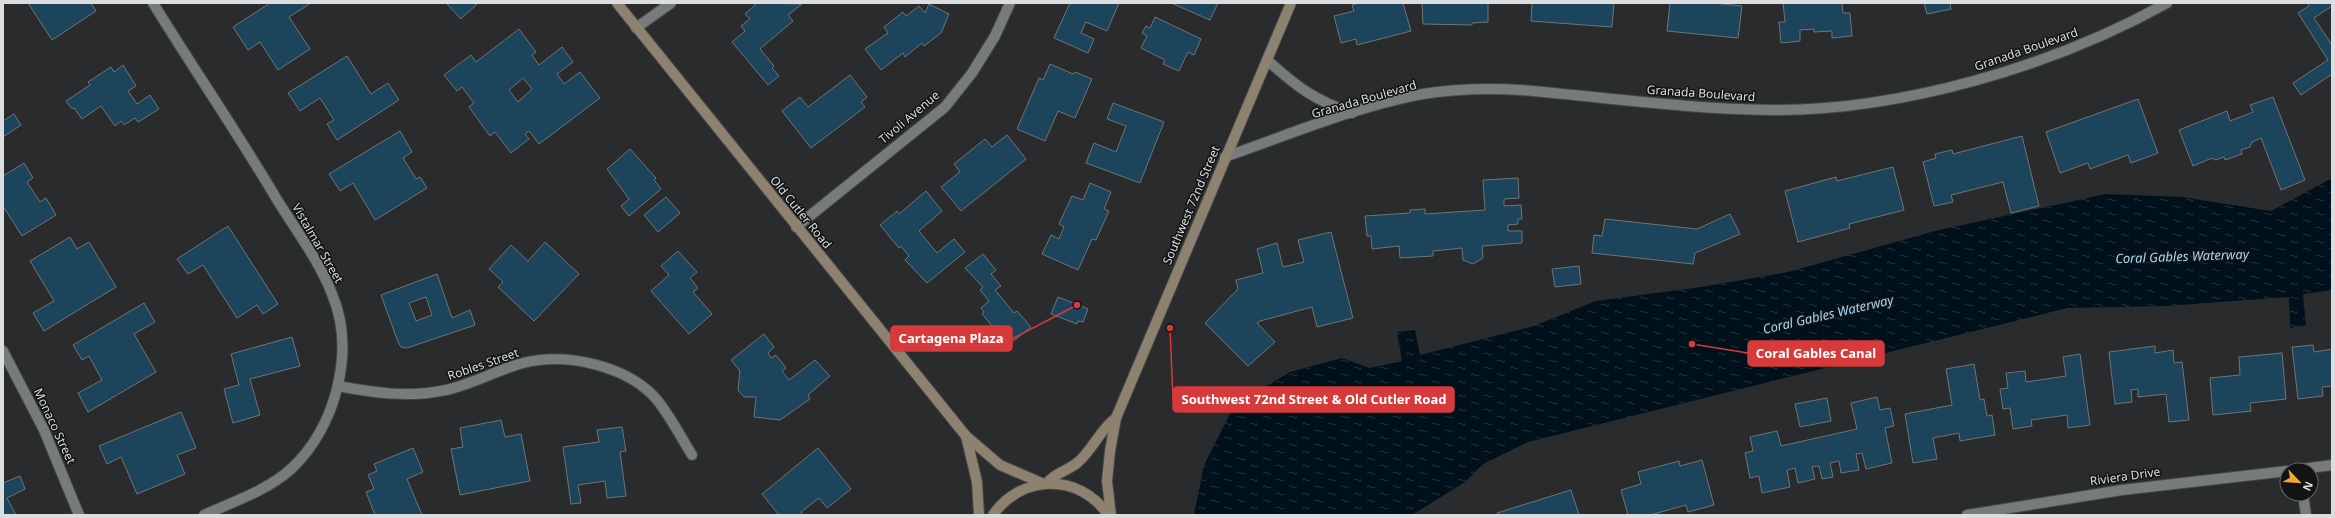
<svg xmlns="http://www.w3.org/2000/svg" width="2335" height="518" viewBox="0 0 2335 518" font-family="'Noto Sans',sans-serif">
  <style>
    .water { fill: url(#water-ripples) }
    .building { fill: #1c445a; stroke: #717476; fill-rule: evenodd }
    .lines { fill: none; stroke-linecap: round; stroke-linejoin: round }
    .minor-casing { stroke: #464849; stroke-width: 12 }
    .tertiary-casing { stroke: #464849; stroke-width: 12 }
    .secondary-casing { stroke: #464849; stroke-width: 12 }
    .minor { stroke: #787b7c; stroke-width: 10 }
    .tertiary { stroke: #787b7c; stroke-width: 10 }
    .secondary { stroke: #8d826f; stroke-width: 10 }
    .labels { text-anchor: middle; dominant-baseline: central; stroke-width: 3; stroke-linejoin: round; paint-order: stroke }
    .street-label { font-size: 12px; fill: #dbddde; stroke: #121314 }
    .water-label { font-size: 13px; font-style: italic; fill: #a2d7f7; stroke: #121314 }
    .leader { fill: none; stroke: #d63a3a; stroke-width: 1.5 }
    .callout-dot { fill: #d63a3a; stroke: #121314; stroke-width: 1.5 }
    .callout { fill: #d63a3a; stroke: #d63a3a; stroke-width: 1.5 }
    .callout-label { font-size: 13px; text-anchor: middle; font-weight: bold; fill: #fff }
  </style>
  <defs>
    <pattern id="water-ripples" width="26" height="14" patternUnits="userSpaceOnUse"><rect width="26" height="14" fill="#00111c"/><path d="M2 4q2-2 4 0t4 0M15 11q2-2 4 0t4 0" fill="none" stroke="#25333d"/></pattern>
  </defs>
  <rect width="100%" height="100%" fill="#292b2d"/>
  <path class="water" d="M2332,178V290L2303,294L2306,325L2290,328L2289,297L2166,306L2067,308L1528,442L1483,464L1465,482L1412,515H1194L1204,465L1230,414L1257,392L1290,372L1342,358L1370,368L1402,361L1397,332L1415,330L1420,355L1534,326L1596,301L1701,287L1788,272L1935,231L2106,194L2182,197L2271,211Z"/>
  <g class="building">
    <path d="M28,3H91L96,11L52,40Z"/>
    <path d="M270,3H311L289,17L310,49L278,70L260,42L248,50L233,27Z"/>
    <path d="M446,3H478L461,19Z"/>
    <path d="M755,3L802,4L788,15L793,21L760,49L774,66L772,68L779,76L768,85L732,42L745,31L741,26L750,19L745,14L756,4Z"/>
    <path d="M1070,3H1119L1107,31L1086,22L1081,33L1094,39L1088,53L1054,38Z"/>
    <path d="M1171,3H1218L1210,20Z"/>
    <path d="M1359,3H1403L1411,31L1357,45L1356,39L1341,43L1334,16L1354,11L1352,5Z"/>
    <path d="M1422,3H1488V22L1472,23V25L1423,24Z"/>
    <path d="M1532,3H1614L1612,27L1531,21Z"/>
    <path d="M1670,3H1714L1742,6L1738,38L1667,31Z"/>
    <path d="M1783,3H1842L1843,13H1850L1852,36L1832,38V31L1814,32V29L1800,30V41L1781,43L1779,22H1785Z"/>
    <path d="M1924,3H1950L1951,9L1927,14Z"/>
    <path d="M2307,3H2332V6L2314,18L2332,45V74L2301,95L2293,83L2328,60L2298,13L2309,6Z"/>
    <path d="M929,4L949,14L941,33L924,46L922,43L905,57L903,53L881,70L865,49L888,33L884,27L903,12L906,16L919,6L925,13Z"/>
    <path d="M1155,17L1201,39L1194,55L1188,52L1179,71L1163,64L1165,60L1141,48L1147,36L1142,33L1146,26L1150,28Z"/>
    <path d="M519,29L536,52L532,55L539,65L562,47L573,62L557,74L564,84L580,72L600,98L539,144L529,131L525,134L529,139L511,153L495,132L490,136L469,107L474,103L462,87L457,91L444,75L471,55L476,62ZM523,78L532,89L518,102L509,90Z"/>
    <path d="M347,56L371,94L388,83L399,100L337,140L327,124L334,120L320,98L300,111L288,93Z"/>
    <path d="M1050,64L1073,74L1075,72L1092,79L1075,118L1058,111L1045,141L1017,129L1039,78L1043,80Z"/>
    <path d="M123,65L136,86L128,91L137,104L150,95L159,109L138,122L135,118L124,125L121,121L115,126L101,106L82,119L74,108L72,109L66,101L90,85L88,82L111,67L114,72Z"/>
    <path d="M850,75L867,97L861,102L865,107L811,148L782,111L800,97L808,107Z"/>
    <path d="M2273,97L2305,180L2281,190L2261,138L2252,142L2250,147L2241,150L2242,154L2225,160L2224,157L2215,160L2212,158L2193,166L2179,130L2227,111L2230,121L2253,112L2250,105Z"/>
    <path d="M2138,99L2158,153L2131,163L2128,155L2090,169L2088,163L2060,173L2046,132Z"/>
    <path d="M1113,103L1164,122L1140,183L1086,163L1094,143L1116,152L1126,126L1107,119Z"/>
    <path d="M14,114L21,125L3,137V121Z"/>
    <path d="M400,131L412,152L403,158L416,179L420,177L427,188L375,220L353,183L340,191L329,174Z"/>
    <path d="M1007,135L1026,159L961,211L941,187L960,172L954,164L985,139L992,147Z"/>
    <path d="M2022,136L2039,206L2011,213L2003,182L1951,195L1953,202L1934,206L1923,162L1936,158L1935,154L1952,150L1953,154Z"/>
    <path d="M630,149L656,178L654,180L661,189L629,216L621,206L629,199L607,169Z"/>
    <path d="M24,163L33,178L27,182L40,202L46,198L56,215L22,236L3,206V176Z"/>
    <path d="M1893,167L1904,210L1849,224L1850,228L1798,242L1785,191L1836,177L1837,181Z"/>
    <path d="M1518,178L1519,198L1504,199V206L1521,205L1522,219H1518V224L1508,225V231H1522V243L1482,246L1483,258L1473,264L1463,260L1462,248L1433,251V256L1400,258L1399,246L1372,249L1371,236H1367L1365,216L1410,213V210L1425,209V214L1485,210L1483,180Z"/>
    <path d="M1090,183L1111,192L1104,209L1109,211L1096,240L1092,239L1078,270L1042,254L1051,235L1059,239L1064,227L1059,224L1072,196L1083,200Z"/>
    <path d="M926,191L942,211L919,231L937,253L954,239L965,252L927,283L905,260L909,256L901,246L899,248L880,225L897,211L899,214Z"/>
    <path d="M666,197L680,213L658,232L644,215Z"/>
    <path d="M1730,214L1740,234L1695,253L1693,264L1592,253L1594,235L1602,236L1605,219L1697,229Z"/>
    <path d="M228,226L278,304L263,314L257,305L237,318L203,265L188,274L177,259Z"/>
    <path d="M1331,232L1353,318L1317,327L1312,307L1260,321L1257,323L1275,342L1248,366L1205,323L1238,289L1236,280L1263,273L1257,249L1277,243L1283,267L1304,262L1298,240Z"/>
    <path d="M70,237L77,249L89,242L116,287L44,331L33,313L54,301L30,261Z"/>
    <path d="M545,242L579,274L534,321L498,287L503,282L489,269L511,245L528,261Z"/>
    <path d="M678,251L697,272L690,278L698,288L693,292L712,314L689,334L651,291L669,275L661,266Z"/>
    <path d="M983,254L996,270L991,274L1001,286L995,290L1014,313L1017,311L1031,327L1000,352L995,346L998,344L988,332L993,327L982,314L984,312L981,308L989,301L980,290L983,287L965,268Z"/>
    <path d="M1579,266L1581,284L1555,287L1552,269Z"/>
    <path d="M437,274L452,318L470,310L475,325L407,348L401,347L398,342L381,295ZM426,297L432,315L416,321L409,303Z"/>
    <path d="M1058,297L1088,309L1083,322L1078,321L1077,324L1051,314Z"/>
    <path d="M144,303L155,322L134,334L156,372L88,412L78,393L102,380L89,356L82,360L73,345Z"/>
    <path d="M764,334L774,347L768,353L771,358L776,355L786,368L782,371L789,380L815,360L830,376L808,395L810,399L780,420L754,417L756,397H744L738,390L740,371L731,360Z"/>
    <path d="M292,337L300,366L250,379L260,415L233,423L224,389L239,385L231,354Z"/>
    <path d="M2313,345L2314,352L2332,349V386L2322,387L2323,396L2298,399L2292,347Z"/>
    <path d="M2155,346V353L2173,350L2174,363L2182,362L2189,420L2169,422L2166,394L2138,397V389L2131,390L2132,402L2115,404L2109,352Z"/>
    <path d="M2282,353L2286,399L2250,403L2251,411L2213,415L2210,378L2240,375L2239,357Z"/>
    <path d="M2080,354L2090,425L2068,428L2067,415L2031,420L2032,426L2013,429L2010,408L2003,409L2000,389L2008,388L2006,373L2025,371L2026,382L2066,376L2063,357Z"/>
    <path d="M1974,364L1980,400L1984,399L1987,416L1992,415L1995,435L1960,441L1959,433L1933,438L1937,459L1913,463L1905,414L1952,405L1946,369Z"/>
    <path d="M1877,397L1880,410L1890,408L1894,426L1885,428L1892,463L1866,469L1862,453L1856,454L1859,470L1841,473L1839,461L1830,463L1833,477L1822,479L1819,466L1812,467L1815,479L1798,483L1795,468L1787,470L1790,487L1762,493L1759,476L1750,478L1745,453L1753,451L1750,437L1777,431L1781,446L1857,429L1851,403Z"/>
    <path d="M1827,398L1831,421L1800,427L1795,404Z"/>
    <path d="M181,412L196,448L177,455L185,474L137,494L121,457L107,464L99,446Z"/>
    <path d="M501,420L505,437L521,434L530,481L460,495L451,449L463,447L460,428Z"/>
    <path d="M622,427L626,451L620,452L626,496L607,498L605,481L578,485L581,503L571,504L563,447L599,442L597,430Z"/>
    <path d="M413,448L423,472L407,479L422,515H375L366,492L374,489L368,475L377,471L374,464Z"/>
    <path d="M818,448L851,489L827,508L819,498L801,512L803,515H779L762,494Z"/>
    <path d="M1702,460L1714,505L1688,512L1686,505L1650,515H1628L1621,490L1641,484L1638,472L1679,461L1680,466Z"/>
    <path d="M20,476L25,489L7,498L16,515H3V483Z"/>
    <path d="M1571,490L1579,515H1497V513Z"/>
  </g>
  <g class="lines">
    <g class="minor-casing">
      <g id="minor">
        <path d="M153,3C193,68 237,132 276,198C295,229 319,260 332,294C356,351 336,427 291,469C268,490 233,502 204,515"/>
        <path d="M636,28L671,3"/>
        <path d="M796,227L945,107L972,73L995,36L1010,3"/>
        <path d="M3,351L44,430L79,515"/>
        <path d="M338,386C375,393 409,398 446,390C473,384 497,370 523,363C567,352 629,366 658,401C671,418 681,437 692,455"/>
        <path d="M2303,494L2306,515"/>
      </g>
    </g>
    <g class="tertiary-casing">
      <g id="tertiary">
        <path d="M1267,60C1297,87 1314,100 1352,113"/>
        <path d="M1225,157C1285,136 1355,107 1417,95C1452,89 1486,88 1521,90C1604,97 1687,109 1771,110C1901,111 2054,66 2167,3"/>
        <path d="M2294,470L2332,465"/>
        <path d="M1967,515L2122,490L2287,471"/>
      </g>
    </g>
    <g class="secondary-casing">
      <g id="secondary">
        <path d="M617,3L966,436L1000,465L1044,484"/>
        <path d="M966,436L977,482L979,515"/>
        <path d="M1047,483C1055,473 1067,471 1077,463C1093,450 1100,429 1116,418"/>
        <path d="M993,515C1021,474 1080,473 1108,515"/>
        <path d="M1111,515L1107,481L1110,451L1116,418L1291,3"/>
      </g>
    </g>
    <use href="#minor" class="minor"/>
    <use href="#tertiary" class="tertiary"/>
    <use href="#secondary" class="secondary"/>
  </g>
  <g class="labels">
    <g class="street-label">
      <text transform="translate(2026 49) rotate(-19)">Granada Boulevard</text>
      <text transform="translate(1701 93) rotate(4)">Granada Boulevard</text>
      <text transform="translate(1364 99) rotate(-16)">Granada Boulevard</text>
      <text transform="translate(909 117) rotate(-40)">Tivoli Avenue</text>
      <text transform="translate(1191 205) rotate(-67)">Southwest 72nd Street</text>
      <text transform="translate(801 212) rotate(51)">Old Cutler Road</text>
      <text transform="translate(318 243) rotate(60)">Vistalmar Street</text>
      <text transform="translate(483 364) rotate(-19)">Robles Street</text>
      <text transform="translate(55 426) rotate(65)">Monaco Street</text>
      <text transform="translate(2125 476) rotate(-8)">Riviera Drive</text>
    </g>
    <g class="water-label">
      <text transform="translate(2182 256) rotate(-2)">Coral Gables Waterway</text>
      <text transform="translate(1828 314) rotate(-13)">Coral Gables Waterway</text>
    </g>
  </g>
  <path class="leader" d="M1077 305L1012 339M1692 344L1748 353M1170 328L1173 399"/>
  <g class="callout-dot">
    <circle cx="1077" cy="305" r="4"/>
    <circle cx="1692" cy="344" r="4"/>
    <circle cx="1170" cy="328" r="4"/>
  </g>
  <g class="callout">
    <rect x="891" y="326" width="121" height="25" rx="4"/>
    <rect x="1748" y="341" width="136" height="25" rx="4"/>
    <rect x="1173" y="387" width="281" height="25" rx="4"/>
  </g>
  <g class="callout-label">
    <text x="951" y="343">Cartagena Plaza</text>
    <text x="1816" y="358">Coral Gables Canal</text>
    <text x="1314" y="404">Southwest 72nd Street &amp; Old Cutler Road</text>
  </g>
  <rect width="2335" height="518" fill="none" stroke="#dbddde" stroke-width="8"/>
  <g transform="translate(2299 482) rotate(115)"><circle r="19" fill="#121314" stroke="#626465"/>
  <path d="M0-3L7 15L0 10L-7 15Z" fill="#eda83b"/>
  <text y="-6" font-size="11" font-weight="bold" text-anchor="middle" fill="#dbddde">N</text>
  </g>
</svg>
